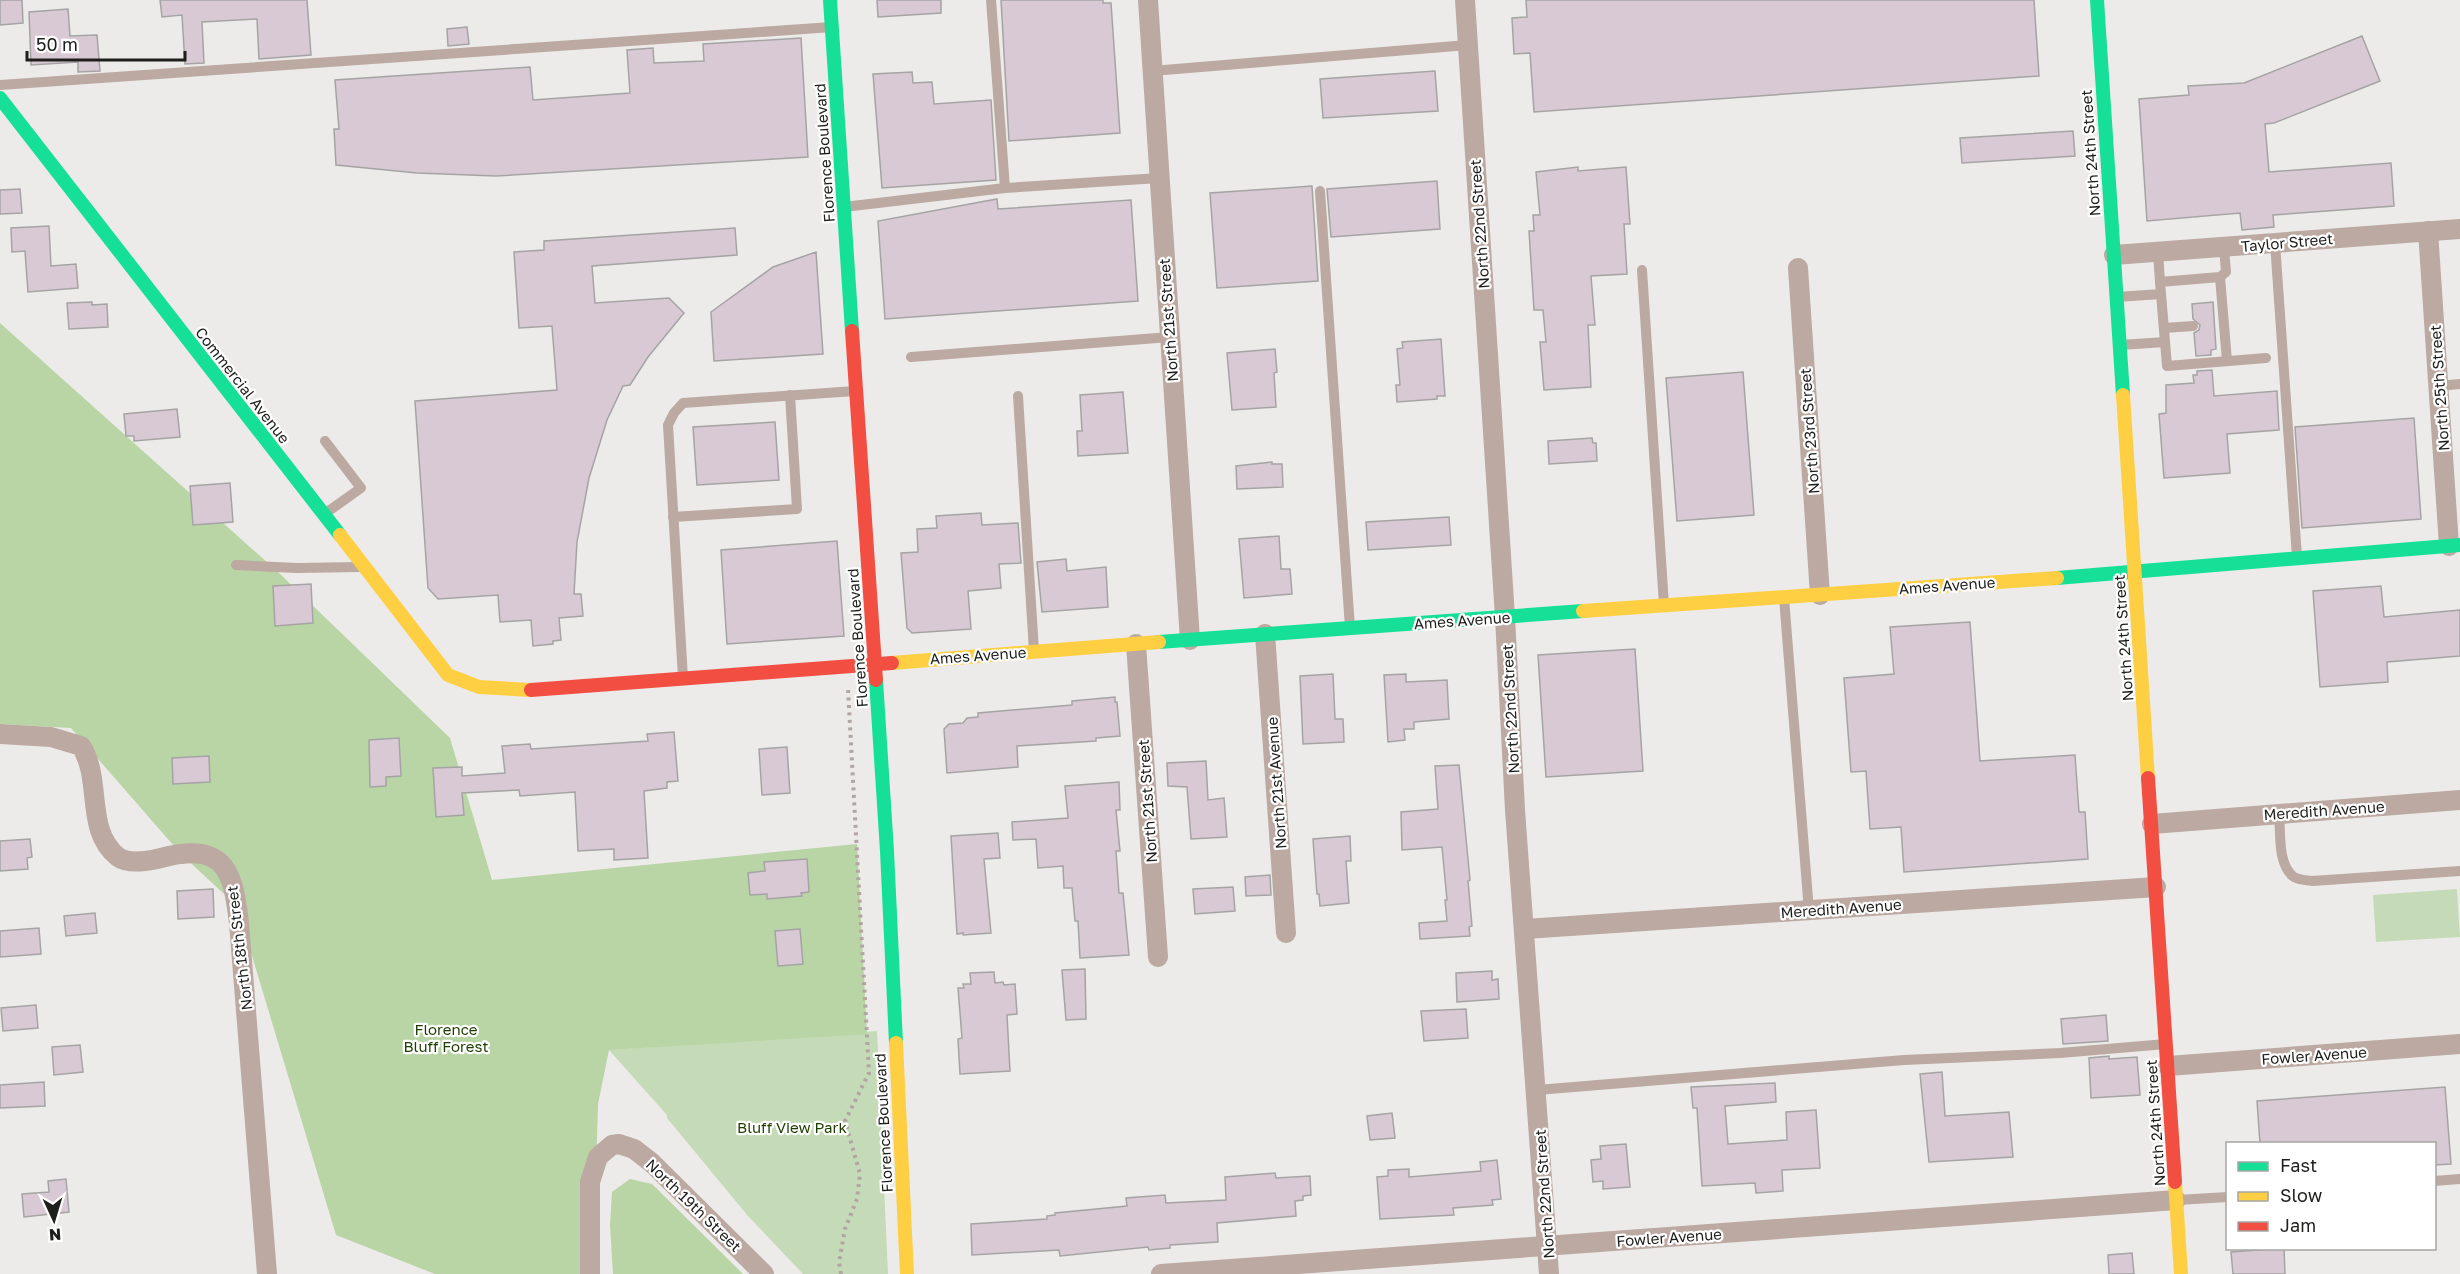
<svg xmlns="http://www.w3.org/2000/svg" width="2460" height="1274" viewBox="0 0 2460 1274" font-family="'Golos Text',sans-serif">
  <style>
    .green { fill: #c5dab6 }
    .forest { fill: #b9d4a5 }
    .building { fill: #d9c9d4; stroke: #a5a4a4; stroke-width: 1.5 }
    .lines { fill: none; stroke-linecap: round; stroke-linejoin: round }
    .path { stroke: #b1a6a2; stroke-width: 4; stroke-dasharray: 3 4.5; stroke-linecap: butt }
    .lane { stroke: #bca9a1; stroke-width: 10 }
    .street { stroke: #bca9a1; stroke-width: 20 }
    .fast { stroke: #16e098; stroke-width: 14 }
    .slow { stroke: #ffcf43; stroke-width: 14 }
    .jam { stroke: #f24e42; stroke-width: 14 }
    .labels { text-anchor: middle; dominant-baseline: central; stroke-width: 4.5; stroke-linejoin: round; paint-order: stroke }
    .street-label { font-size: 15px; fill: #1e1e1c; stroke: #fff }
    .park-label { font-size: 15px; fill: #1f3d00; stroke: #fff }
  </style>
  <rect width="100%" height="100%" fill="#ecebe9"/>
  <g class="green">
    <path d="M2457,889L2460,937L2376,942L2373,895Z"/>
    <path d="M877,1031L888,1274H803L748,1216L667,1118V1115L609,1050Z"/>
  </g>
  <g class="forest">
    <path d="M0,323L279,573L450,738L492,880L857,844L867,1034L609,1050L598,1104L593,1274H435L336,1235L237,906L181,854L71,728L0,724Z"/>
    <path d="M630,1179L652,1184L743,1274H613L610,1225L612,1192Z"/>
  </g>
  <g class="building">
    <path d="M0,0H22L23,23L0,25Z"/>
    <path d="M160,0H307L311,55L259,59L257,19L202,22L204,63L185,64L182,15L162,17Z"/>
    <path d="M877,0H941V13L878,17Z"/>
    <path d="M1001,0H1103V3H1111L1120,133L1009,141Z"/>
    <path d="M1526,0H2034L2039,76L1534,112L1530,53L1514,54L1512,18L1527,17Z"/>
    <path d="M68,9L70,36L97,35L100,71L78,72V62L31,65L29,12Z"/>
    <path d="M467,27L469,44L448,46L447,29Z"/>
    <path d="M2362,36L2380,81L2274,123L2265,124L2269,172L2391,163L2394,206L2273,215L2274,227L2242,230L2240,213L2147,221L2139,99L2189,95L2188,86L2244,83Z"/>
    <path d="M801,38L808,157L496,176L417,173L336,165L334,129H339L335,80L530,67L533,100L630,93L627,50L653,48L654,63L704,61L703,44Z"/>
    <path d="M1435,71L1438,111L1323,118L1320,79Z"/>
    <path d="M912,72L913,83L932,82L934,104L991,100L996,180L882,188L873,74Z"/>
    <path d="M2073,131L2075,156L1962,163L1960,138Z"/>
    <path d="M1578,167V171L1626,167L1630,224H1624L1627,274L1591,276L1595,325H1588L1591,387L1544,390L1540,342H1546L1543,310H1534L1529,231H1534L1533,215H1540L1536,172Z"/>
    <path d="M1437,181L1440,229L1331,237L1327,189Z"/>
    <path d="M1312,186L1318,281L1217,288L1210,193Z"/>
    <path d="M20,189L22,213L0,214V190Z"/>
    <path d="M997,199L998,209L1131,200L1138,301L885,319L878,221Z"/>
    <path d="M49,226L51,266L76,264L78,288L28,292L25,251L12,252L11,228Z"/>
    <path d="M735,228L737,255L592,266L595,303L669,298L684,313L648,357L630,385L623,386L607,420L589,478L577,542L574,594H581L583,616L559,618L561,640L553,641V644L533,646L531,620L500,622L498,595L438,599L428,588L415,401L557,390L552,326L519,328L514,252L544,250V241Z"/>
    <path d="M816,252L823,354L714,361L711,312L773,267Z"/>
    <path d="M92,302V305L107,304L108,327L69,329L67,303Z"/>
    <path d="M2213,302L2216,349L2211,350V355L2196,356L2194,333L2199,330L2200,325L2193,319L2192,304Z"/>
    <path d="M1441,339L1445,396H1437V399L1397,402L1396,385H1400L1397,349L1403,348L1402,342Z"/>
    <path d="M1275,349L1277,372L1274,373L1276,407L1232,410L1227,353Z"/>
    <path d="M2212,370L2214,396L2277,391L2279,430L2227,434L2230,473L2164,478L2159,414L2166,413V385L2194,383L2193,375H2197V371Z"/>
    <path d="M1743,372L1754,515L1677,521L1666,378Z"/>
    <path d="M1123,392L1128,453L1078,456L1077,431H1082L1080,395Z"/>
    <path d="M177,409L180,437L134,441V436H126L124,414Z"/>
    <path d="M2414,418L2421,519L2302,528L2295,427Z"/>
    <path d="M775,422L779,480L697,485L693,427Z"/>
    <path d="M1592,438L1593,443H1596L1597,461L1549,464L1548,441Z"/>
    <path d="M1272,462V464H1282L1283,487L1237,489L1236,466Z"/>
    <path d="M230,483L233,522L193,525L190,486Z"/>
    <path d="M981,513L982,525L1018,523L1021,563L999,564L1001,588L968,591L971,629L912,633L907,628L901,553L918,552L917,529L937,528L936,516Z"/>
    <path d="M1449,517L1451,545L1368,550L1366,522Z"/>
    <path d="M1279,536L1281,569H1290L1292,594L1244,598L1239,539Z"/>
    <path d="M837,541L844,636L727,644L721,550Z"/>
    <path d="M1066,559L1067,571L1106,567L1108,607L1042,612L1037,562Z"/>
    <path d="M311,584L313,623L275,626L273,586Z"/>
    <path d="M2381,586L2384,617L2460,610V656L2387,662L2388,682L2320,687L2313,591Z"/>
    <path d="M1970,622L1980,761L2075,755L2079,812H2085L2088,859L1904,872L1901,827L1870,829L1866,771L1851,772L1844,678L1894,674L1890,627Z"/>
    <path d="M1635,649L1643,771L1546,777L1538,655Z"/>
    <path d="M1333,674L1335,719H1343L1344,742L1303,744L1300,676Z"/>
    <path d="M1406,674V682L1447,680L1449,719L1414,722V729H1404L1405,740L1388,742L1384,675Z"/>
    <path d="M1115,697V702H1117L1120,736L1096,738V741L1017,746L1018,767L947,773L944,729L949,724L963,723L967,718L978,717V713L1072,705V701Z"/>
    <path d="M674,732L678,781L667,782V788L644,791L648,858L614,860V849L578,851L575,792L520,796L519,790L462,793L464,815L436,817L433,768L462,767V776L505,773L502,746L530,744L531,749L648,741L647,734Z"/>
    <path d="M399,738L401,776L386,777V786L370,787L369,740Z"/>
    <path d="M787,747L790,793L762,795L759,749Z"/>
    <path d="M209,756L210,782L173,784L172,758Z"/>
    <path d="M1206,761L1208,800L1224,798L1227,837L1191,839L1187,787L1168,786L1167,763Z"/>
    <path d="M1459,765L1470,880L1468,881L1472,926L1469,927L1470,936L1420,939L1419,923L1447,921L1445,900H1447L1442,847L1402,850L1401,812L1438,809L1435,766Z"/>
    <path d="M1119,782L1120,810H1116L1120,851H1116L1119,893H1123L1129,955L1080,958L1078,921H1075L1072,888H1064L1063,866L1038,868L1036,839L1013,840L1012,822L1068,818L1065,786Z"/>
    <path d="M998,833L1000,858L984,859L991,933L963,935V933L957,934L951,836Z"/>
    <path d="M1350,836L1351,861H1346L1349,903L1320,906L1319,894H1317L1313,839Z"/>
    <path d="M30,839L32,857L27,858L28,869L0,871V841Z"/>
    <path d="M807,859L809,892L801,893L802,896L767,899V894L750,895L748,873L765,871L764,862Z"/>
    <path d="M1270,875L1271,895L1246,896L1245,877Z"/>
    <path d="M1233,887L1235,911L1195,914L1193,889Z"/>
    <path d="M213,889L214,917L178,919L177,891Z"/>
    <path d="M95,913L97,933L66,936L64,916Z"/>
    <path d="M39,928L41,954L0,957V931Z"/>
    <path d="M800,929L803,964L778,966L775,931Z"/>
    <path d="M1085,969L1086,1019L1066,1020L1062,970Z"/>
    <path d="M1492,971V980L1498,979L1499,999L1457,1002L1456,973Z"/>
    <path d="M994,972L995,983L1003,982L1004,985L1015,984L1017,1014L1007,1015L1010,1071L960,1074L958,1039L962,1038L958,988H964L963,984H971L970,973Z"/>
    <path d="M36,1005L38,1028L3,1031L1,1008Z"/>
    <path d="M1466,1009L1468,1038L1424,1041L1421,1011Z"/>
    <path d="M2106,1015L2108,1041L2063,1044L2061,1019Z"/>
    <path d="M80,1045L83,1072L54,1075L52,1047Z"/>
    <path d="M2109,1056V1059L2137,1057L2140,1095L2091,1098L2089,1058Z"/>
    <path d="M1942,1072L1945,1116L2009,1112L2013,1157L1929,1162L1920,1074Z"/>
    <path d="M44,1082L45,1106L0,1108V1085Z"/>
    <path d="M1775,1083L1776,1102L1725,1106L1728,1144L1787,1140L1786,1112L1816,1110L1820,1168L1782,1170L1783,1191L1756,1193L1755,1183L1702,1186L1697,1108H1693L1691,1087Z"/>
    <path d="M2445,1087L2451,1164L2434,1165V1143H2260L2257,1101Z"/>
    <path d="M1392,1113L1395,1138L1370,1140L1367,1116Z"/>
    <path d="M1626,1144L1630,1187L1603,1189V1181L1593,1182L1591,1160L1601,1159L1600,1146Z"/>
    <path d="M1497,1160L1501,1199L1492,1200L1493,1205L1453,1208L1454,1215L1380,1219L1377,1177L1388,1176V1170L1409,1169V1177L1481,1171L1480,1162Z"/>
    <path d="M1275,1173L1276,1178L1310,1176L1311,1195L1303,1196V1200L1295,1201L1296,1216L1217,1223L1218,1242L1170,1245V1248L1149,1250L1148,1247L1060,1256L1059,1250L972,1255L971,1224L1047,1219V1216L1055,1215V1213L1127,1206L1126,1198L1165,1195L1166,1203L1226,1200L1225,1177Z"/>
    <path d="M66,1179L69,1212L24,1217L22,1194L49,1192L48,1181Z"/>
    <path d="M2284,1248L2285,1274H2233L2231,1252Z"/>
    <path d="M2132,1253L2134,1274H2109L2108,1255Z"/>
  </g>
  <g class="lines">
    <path class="path" d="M841,1274L839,1262L845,1229L857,1199L860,1174L845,1121L869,1073L848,689"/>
    <g class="lane">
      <path d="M991,0L1005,188"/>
      <path d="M1152,71L1468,45"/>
      <path d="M0,85L832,27"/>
      <path d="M1320,191L1350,628"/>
      <path d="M844,207L1005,188L1159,178"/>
      <path d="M2275,243L2297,557"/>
      <path d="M2224,248L2226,272L2220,277L2160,282L2167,366L2266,358"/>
      <path d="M2158,252L2160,282"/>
      <path d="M1642,270L1664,605"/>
      <path d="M2220,277L2227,361"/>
      <path d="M2117,297L2161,294"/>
      <path d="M2164,328L2193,326"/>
      <path d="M2120,345L2165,342"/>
      <path d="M911,357L1170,337"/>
      <path d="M2438,386L2460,384"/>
      <path d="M1018,396L1034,651"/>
      <path d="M323,515L361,488L325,441"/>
      <path d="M673,517L797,509L790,395"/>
      <path d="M236,565L297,568L360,567"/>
      <path d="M1784,598L1809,911"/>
      <path d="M683,678L668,425L674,413L683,403L855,391"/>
      <path d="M2279,814C2281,832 2277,865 2294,877C2299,880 2306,880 2312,881L2460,871"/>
      <path d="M1537,1090L1904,1060L2060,1053L2166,1044"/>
      <path d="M2434,1181L2460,1179"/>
      <path d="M2177,1200L2228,1197"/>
    </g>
    <g class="street">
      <path d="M1148,0L1190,640"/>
      <path d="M1465,0L1505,617L1515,810L1549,1274"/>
      <path d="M2428,231L2449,546"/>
      <path d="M2114,255L2460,229"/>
      <path d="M1798,268L1820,595"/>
      <path d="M1265,634L1286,933"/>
      <path d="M1136,644L1158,957"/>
      <path d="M0,734L51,737L81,746C103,780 84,830 118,857C125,862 136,862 145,861C157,860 169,855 181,854C231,848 234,884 239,923L267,1274"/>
      <path d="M2152,824L2460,800"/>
      <path d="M1525,929L2156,887"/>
      <path d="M2168,1066L2460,1044"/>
      <path d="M590,1274V1182L598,1157L612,1145L619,1144L634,1149L652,1163L764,1274"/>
      <path d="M1161,1274L2176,1200"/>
    </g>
    <g class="fast">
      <path d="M830,0L852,331"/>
      <path d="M2097,0L2123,395"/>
      <path d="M0,98L340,535"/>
      <path d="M2057,578L2460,545"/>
      <path d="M1159,642L1583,611"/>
      <path d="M876,680L887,851L896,1043"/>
    </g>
    <g class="slow">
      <path d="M2123,395L2148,778"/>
      <path d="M340,535L448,675L479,687L531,690"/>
      <path d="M1583,611L2057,578"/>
      <path d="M892,663L1159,642"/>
      <path d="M896,1043L907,1274"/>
      <path d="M2175,1182L2181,1274"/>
    </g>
    <g class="jam">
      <path d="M852,331L876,680"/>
      <path d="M531,690L892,663"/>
      <path d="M2148,778L2175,1182"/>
    </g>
  </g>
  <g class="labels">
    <g class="street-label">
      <text transform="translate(824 153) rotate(-94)">Florence Boulevard</text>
      <text transform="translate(2090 153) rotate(-94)">North 24th Street</text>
      <text transform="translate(1479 224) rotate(-94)">North 22nd Street</text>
      <text transform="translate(2287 242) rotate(-5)">Taylor Street</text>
      <text transform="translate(1168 320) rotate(-94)">North 21st Street</text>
      <text transform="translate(243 385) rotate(52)">Commercial Avenue</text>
      <text transform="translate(2439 388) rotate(-94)">North 25th Street</text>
      <text transform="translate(1809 431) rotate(-94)">North 23rd Street</text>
      <text transform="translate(1947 585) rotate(-4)">Ames Avenue</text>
      <text transform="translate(1462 620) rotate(-4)">Ames Avenue</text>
      <text transform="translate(857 638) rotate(-94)">Florence Boulevard</text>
      <text transform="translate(2123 638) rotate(-94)">North 24th Street</text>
      <text transform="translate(978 655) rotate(-4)">Ames Avenue</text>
      <text transform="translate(1510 709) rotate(-93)">North 22nd Street</text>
      <text transform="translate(1276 783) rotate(-94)">North 21st Avenue</text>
      <text transform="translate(1147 801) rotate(-94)">North 21st Street</text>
      <text transform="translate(2324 810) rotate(-4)">Meredith Avenue</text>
      <text transform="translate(1841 908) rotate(-4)">Meredith Avenue</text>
      <text transform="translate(239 948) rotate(-97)">North 18th Street</text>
      <text transform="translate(2314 1055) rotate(-4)">Fowler Avenue</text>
      <text transform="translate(883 1123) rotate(-93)">Florence Boulevard</text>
      <text transform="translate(2155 1123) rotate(-94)">North 24th Street</text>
      <text transform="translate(1544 1194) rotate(-94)">North 22nd Street</text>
      <text transform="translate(694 1205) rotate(44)">North 19th Street</text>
      <text transform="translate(1669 1237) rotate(-4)">Fowler Avenue</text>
    </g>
    <g class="park-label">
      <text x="446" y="1029">Florence<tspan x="446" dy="17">Bluff Forest</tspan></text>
      <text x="792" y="1127">Bluff View Park</text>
    </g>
  </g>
  <rect x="2226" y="1142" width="210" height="108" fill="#ffffff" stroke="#a5a5a4" stroke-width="1.5"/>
  <rect x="2238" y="1162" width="30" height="9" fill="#16e098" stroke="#a5a5a4" stroke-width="1.5"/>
  <text x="2280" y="1172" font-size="18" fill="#1e1e1c">Fast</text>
  <rect x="2238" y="1192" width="30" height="9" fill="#ffcf43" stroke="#a5a5a4" stroke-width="1.5"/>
  <text x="2280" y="1202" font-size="18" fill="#1e1e1c">Slow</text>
  <rect x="2238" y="1222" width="30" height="9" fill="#f24e42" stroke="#a5a5a4" stroke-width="1.5"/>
  <text x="2280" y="1232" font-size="18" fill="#1e1e1c">Jam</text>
  <g transform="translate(54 1220) rotate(176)" stroke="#ffffff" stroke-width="4.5" paint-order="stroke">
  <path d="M0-4.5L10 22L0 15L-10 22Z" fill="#1e1e1c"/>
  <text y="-9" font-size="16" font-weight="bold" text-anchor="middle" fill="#1e1e1c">N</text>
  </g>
  <path d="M27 51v9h158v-9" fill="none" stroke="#1e1e1c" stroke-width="3"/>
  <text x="36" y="51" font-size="18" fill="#1e1e1c" stroke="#ffffff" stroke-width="4.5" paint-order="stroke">50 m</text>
</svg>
